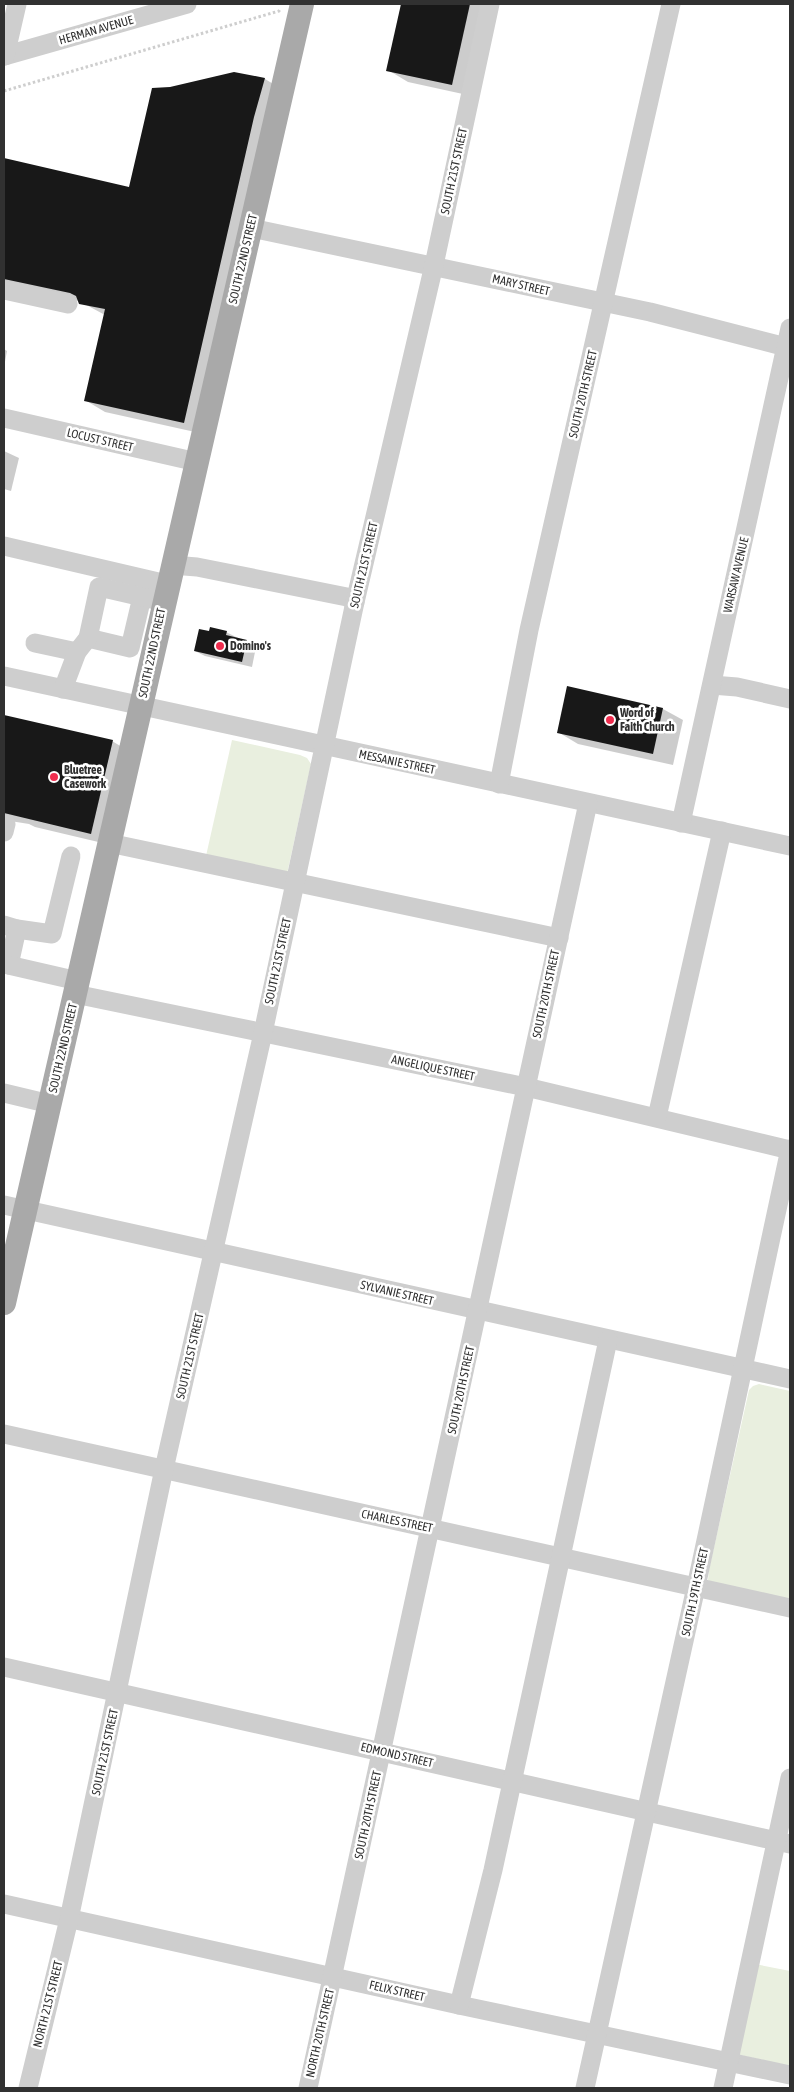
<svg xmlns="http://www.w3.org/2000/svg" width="794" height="2092" viewBox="0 0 794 2092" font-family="'Asap Condensed',sans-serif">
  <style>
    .green { fill: #e9efdf }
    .shadow { fill: #0003 }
    .building { fill: #181818 }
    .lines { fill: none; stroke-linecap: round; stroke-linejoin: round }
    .path { stroke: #cecece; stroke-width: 3; stroke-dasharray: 2.5 2.5; stroke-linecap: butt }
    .minor { stroke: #cecece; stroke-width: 19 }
    .major { stroke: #a9a9a9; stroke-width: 24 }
    .poi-dot { fill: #ef2d4e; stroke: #fff; stroke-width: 2 }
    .labels { text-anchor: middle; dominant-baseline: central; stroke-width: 5; stroke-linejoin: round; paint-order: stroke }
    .street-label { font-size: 12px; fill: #313131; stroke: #fff }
    .poi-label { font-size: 12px; font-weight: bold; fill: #313131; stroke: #fff; text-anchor: start }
  </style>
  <rect width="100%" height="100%" fill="#fff"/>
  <g class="green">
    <path d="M232,740L300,755L307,758L311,764L287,874L206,856Z"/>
    <path d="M759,1384L790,1391V1602L712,1584L708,1580L709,1570L749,1390L753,1386Z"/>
    <path d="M755,1964L790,1971V2066L735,2054Z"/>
  </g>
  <g class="shadow">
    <path d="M402,4H482L472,96L408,82L388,70Z"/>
    <path d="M234,73L265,79L285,91L204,434L105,412L85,400L105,315L79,301L27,290L4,292V159L130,188L171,88Z"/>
    <path d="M4,349L7,351L4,367Z"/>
    <path d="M4,451L19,458L11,491L4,489Z"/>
    <path d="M226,632L256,647L252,667L205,656L195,651Z"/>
    <path d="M663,709L683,720L673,765L578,744L558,732Z"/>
    <path d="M4,716L112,741L132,753L111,845L35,827L29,824L4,820Z"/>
  </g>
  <g class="building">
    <path d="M401,4H470L452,85L386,71Z"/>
    <path d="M234,72L265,78L254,117L184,423L84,401L105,309L79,304L76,296L70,293L4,279V158L129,187L152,88L170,87Z"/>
    <path d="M210,627L227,631L226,635L247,640L242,662L194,651L199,629L209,631Z"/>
    <path d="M567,686L663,708L653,754L557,733Z"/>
    <path d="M4,715L113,740L91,834L4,813Z"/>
  </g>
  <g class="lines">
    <path class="path" d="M4,91L279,11L280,9"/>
    <g class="minor">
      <path d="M4,56L187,4"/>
      <path d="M5,56L17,4"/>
      <path d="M251,228L650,312L790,348"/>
      <path d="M4,290L68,304"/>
      <path d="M4,418L197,462"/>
      <path d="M4,546L167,584"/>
      <path d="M172,565L197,567L347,597L355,602"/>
      <path d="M88,638L130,648L142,597"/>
      <path d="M35,643L77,652"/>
      <path d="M4,676L790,846"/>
      <path d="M712,685L737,687L790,699"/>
      <path d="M63,689L77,652L88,638L99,587L164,602"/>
      <path d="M499,784L529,630L671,4"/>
      <path d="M681,823L790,328"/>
      <path d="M4,832L6,824"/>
      <path d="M109,843L559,938"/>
      <path d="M4,925L17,929L9,965"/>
      <path d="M17,929L52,934L71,856"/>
      <path d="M4,964L78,981"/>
      <path d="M75,994L526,1087L790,1150"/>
      <path d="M4,1093L50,1104"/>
      <path d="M657,1117L722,831"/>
      <path d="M4,1205L790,1379"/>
      <path d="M4,1434L790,1608"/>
      <path d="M4,1667L790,1844"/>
      <path d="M4,1904L459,2005L790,2075"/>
      <path d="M459,2005L493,1870L608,1340"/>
      <path d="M28,2088L69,1919L164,1469L263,1033L355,602L434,265L490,4"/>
      <path d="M308,2088L588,803"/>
      <path d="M585,2088L696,1587L790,1149"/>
      <path d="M723,2088L790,1778"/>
    </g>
    <path class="major" d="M4,1303L302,4"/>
  </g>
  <g class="poi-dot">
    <circle cx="220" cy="646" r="5"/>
    <circle cx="610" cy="720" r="5"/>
    <circle cx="54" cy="777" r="5"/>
  </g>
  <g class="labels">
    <g class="street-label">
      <text transform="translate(96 30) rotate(-16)">HERMAN AVENUE</text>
      <text transform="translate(454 171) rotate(-78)">SOUTH 21ST STREET</text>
      <text transform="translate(243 259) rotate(-77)">SOUTH 22ND STREET</text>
      <text transform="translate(521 285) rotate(13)">MARY STREET</text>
      <text transform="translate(583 394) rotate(-77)">SOUTH 20TH STREET</text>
      <text transform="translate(100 440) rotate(13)">LOCUST STREET</text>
      <text transform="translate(364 565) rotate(-77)">SOUTH 21ST STREET</text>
      <text transform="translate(736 575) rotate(-77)">WARSAW AVENUE</text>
      <text transform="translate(152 653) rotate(-78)">SOUTH 22ND STREET</text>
      <text transform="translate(397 762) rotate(12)">MESSANIE STREET</text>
      <text transform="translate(278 961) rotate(-78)">SOUTH 21ST STREET</text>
      <text transform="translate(546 994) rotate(-78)">SOUTH 20TH STREET</text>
      <text transform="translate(63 1048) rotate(-77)">SOUTH 22ND STREET</text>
      <text transform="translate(433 1068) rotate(12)">ANGELIQUE STREET</text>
      <text transform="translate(397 1293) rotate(13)">SYLVANIE STREET</text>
      <text transform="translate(190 1356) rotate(-77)">SOUTH 21ST STREET</text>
      <text transform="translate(461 1390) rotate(-78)">SOUTH 20TH STREET</text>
      <text transform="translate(397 1521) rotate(12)">CHARLES STREET</text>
      <text transform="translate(695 1592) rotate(-78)">SOUTH 19TH STREET</text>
      <text transform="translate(105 1752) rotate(-78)">SOUTH 21ST STREET</text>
      <text transform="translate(397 1755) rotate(13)">EDMOND STREET</text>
      <text transform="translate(368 1815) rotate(-78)">SOUTH 20TH STREET</text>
      <text transform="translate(397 1991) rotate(13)">FELIX STREET</text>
      <text transform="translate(48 2004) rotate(-76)">NORTH 21ST STREET</text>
      <text transform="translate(320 2033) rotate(-77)">NORTH 20TH STREET</text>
    </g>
    <g class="poi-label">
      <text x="230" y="646">Domino's</text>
      <text x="620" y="713">Word of<tspan x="620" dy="14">Faith Church</tspan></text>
      <text x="64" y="770">Bluetree<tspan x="64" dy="14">Casework</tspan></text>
    </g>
  </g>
  <rect width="794" height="2092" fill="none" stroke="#313131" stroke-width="10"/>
</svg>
